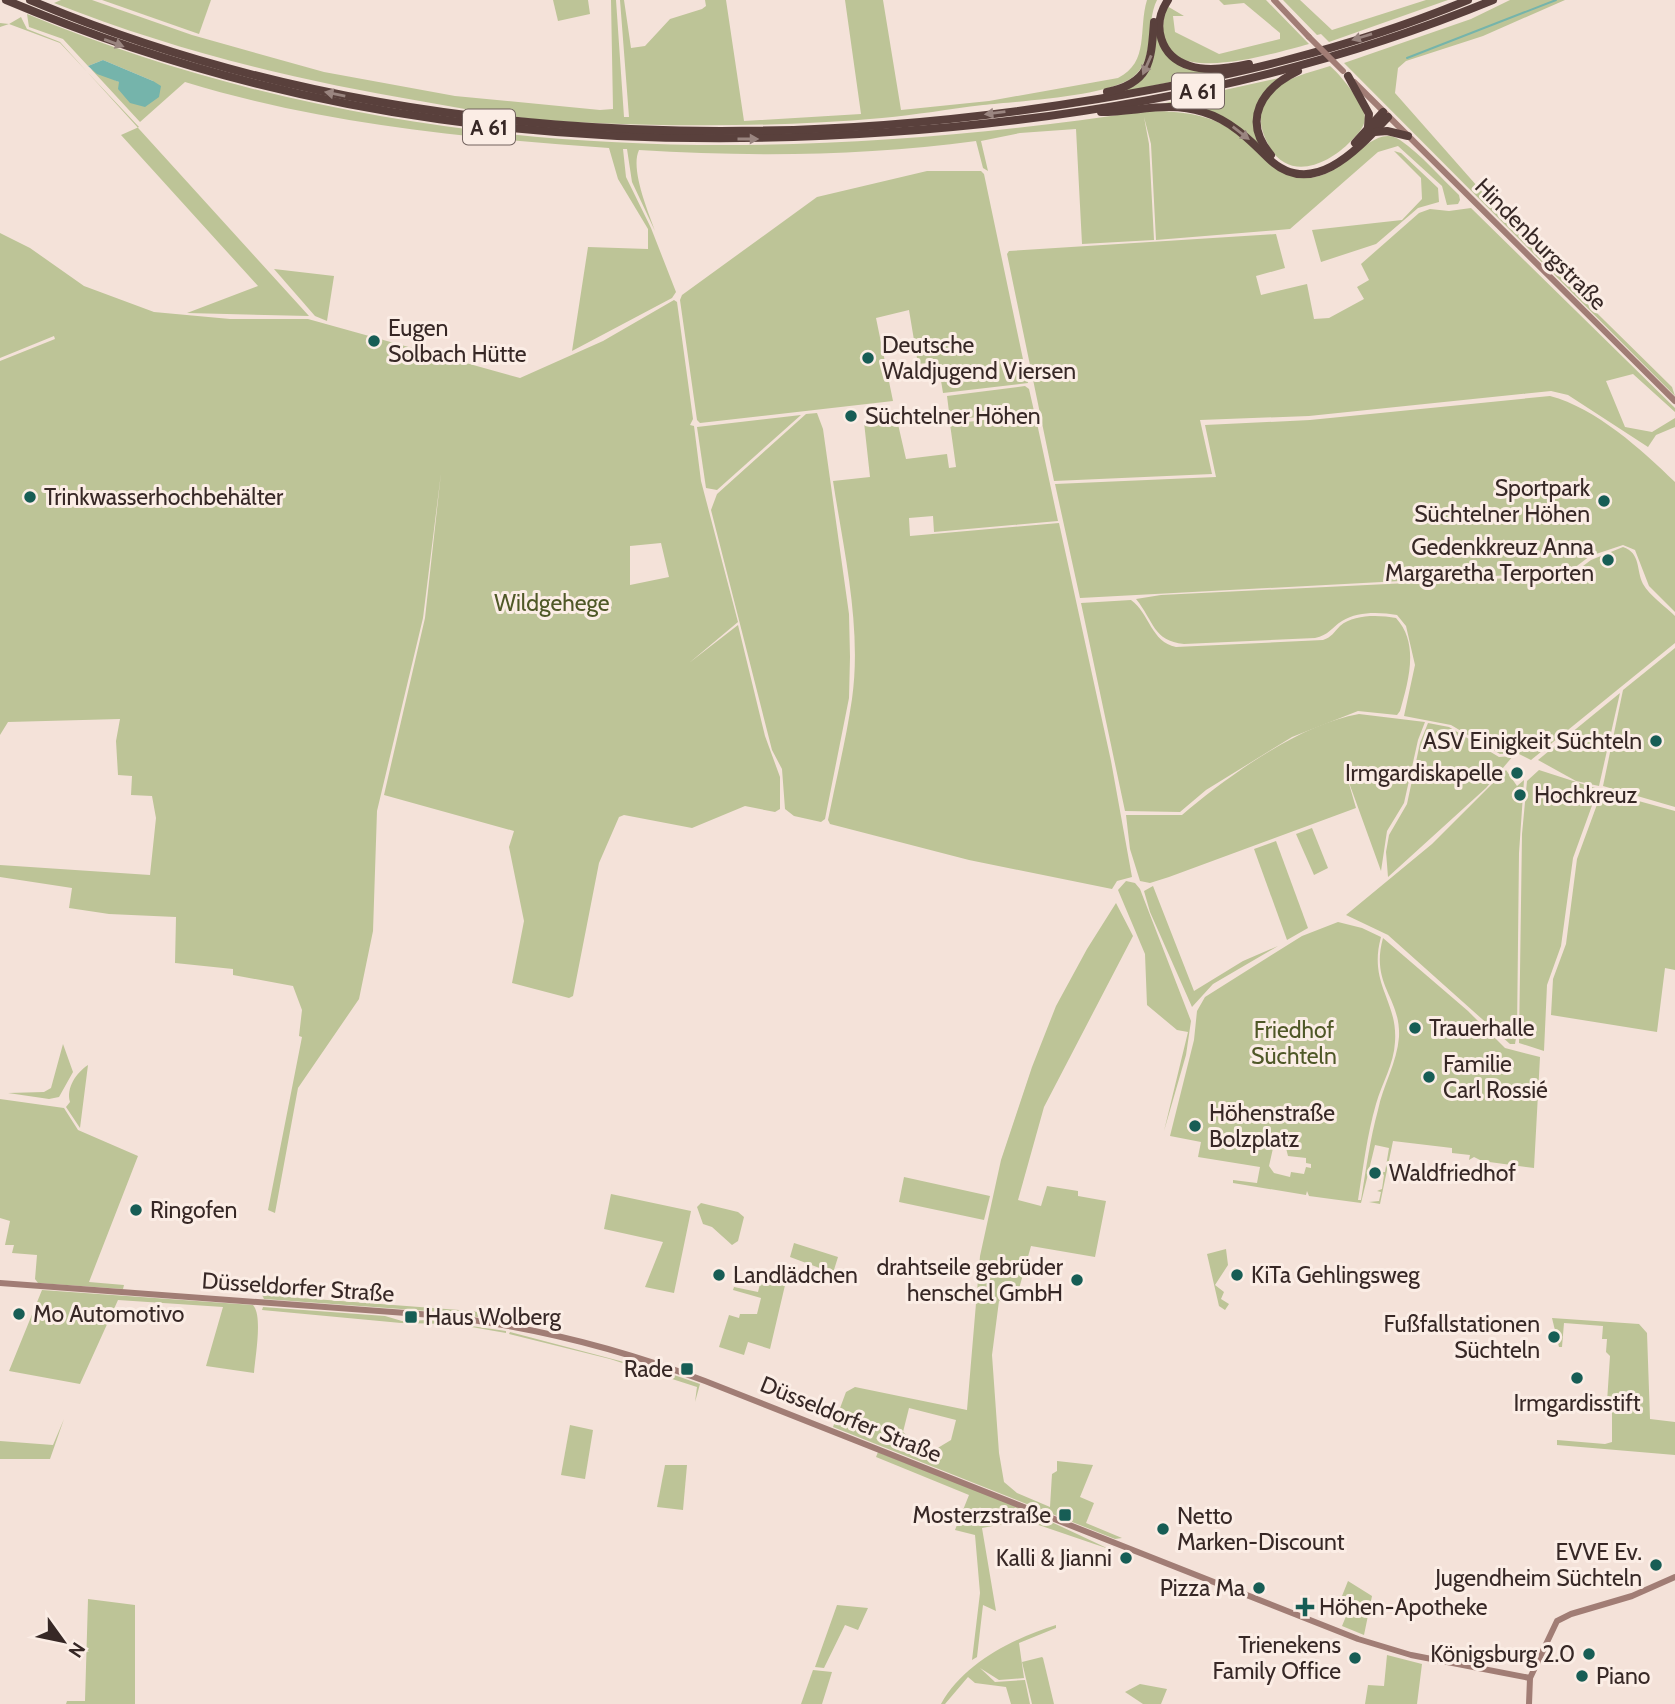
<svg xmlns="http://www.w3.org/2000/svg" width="1675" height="1704" viewBox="0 0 1675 1704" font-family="Cabin,sans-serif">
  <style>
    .green { fill: #bdc497; fill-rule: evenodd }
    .water { fill: #75b4ab }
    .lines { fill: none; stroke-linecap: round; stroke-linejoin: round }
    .stream { stroke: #75b4ab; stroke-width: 2 }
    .secondary { stroke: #a17d75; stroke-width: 6 }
    .highway { stroke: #59403c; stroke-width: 8 }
    .secondary-bridge { stroke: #a17d75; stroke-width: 6 }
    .oneway { fill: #9a8580 }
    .poi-dot { fill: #175d55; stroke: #fbede5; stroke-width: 2.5 }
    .labels { text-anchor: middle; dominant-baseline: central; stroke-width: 6; stroke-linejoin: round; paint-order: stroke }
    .shield { fill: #fbede5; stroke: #72635f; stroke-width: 2 }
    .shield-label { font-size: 21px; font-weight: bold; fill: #372826 }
    .street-label { font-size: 23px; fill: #372826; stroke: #fbede5 }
    .poi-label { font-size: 23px; fill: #372826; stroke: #fbede5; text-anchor: start }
    .park-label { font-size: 23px; fill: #4f5827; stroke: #fbede5 }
  </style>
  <rect width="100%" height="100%" fill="#f4e2d9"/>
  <g class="green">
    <path d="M61,0H92L192,35L324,72L455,96L600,110L613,109L611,0H616L624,117H629L620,0H624L631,48L645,46L670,19L702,9L706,6L705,0H726L744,121L861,114L845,0H883L901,110L989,101L1118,78C1150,62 1138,29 1147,0H1157C1145,24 1156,59 1133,77C1107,97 1018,101 983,105C949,109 916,115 882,118C780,127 676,127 573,122C522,120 471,110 420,101C294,80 173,50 54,3Z"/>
    <path d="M102,0H211L199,34Z"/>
    <path d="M553,0H588L590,14L558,21Z"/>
    <path d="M1219,0H1266L1309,44C1267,55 1139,97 1167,6L1184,16H1173L1175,32L1219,54L1280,39V33L1244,3L1224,5Z"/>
    <path d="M1283,0H1300L1332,30L1426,0H1448L1329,42L1321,34L1317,35Z"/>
    <path d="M1510,0H1565L1483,36L1406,61L1398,68L1395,93L1538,255L1672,387L1675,396L1344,63L1471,19Z"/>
    <path d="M27,14C388,163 763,169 1145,111C1180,111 1213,113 1241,137C1260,153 1272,172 1297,177C1343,187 1369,119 1400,140C1422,155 1440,177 1459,195L1460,200L1458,204L1447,205L1442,186L1398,146L1378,152L1290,229L1156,240L1151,144L1144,117L1149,144L1154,240L1082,244L1076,129L1020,133L981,141L988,171L983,168L976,141C865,156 751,157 639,150C630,169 648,211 655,231L632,182L627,149H623L626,177L651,228L676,292L672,298L572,351L588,247L648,249V229L618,179L609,148C466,138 322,124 185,82L140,122L91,69L119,82L153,81L103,60L88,66L63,39L29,27Z"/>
    <path d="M21,17L27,29L60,42L309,316L187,313L258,286L121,135L139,127L60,43L9,24L0,27V23L9,24Z"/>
    <path d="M1156,32L1173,59L1220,72L1117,93L1141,79Z"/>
    <path d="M1330,66C1340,74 1366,106 1365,119C1364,128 1357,135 1351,141C1327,166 1286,183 1267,142C1263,134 1260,125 1261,116C1265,81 1302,75 1330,66Z"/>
    <path d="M1279,78C1250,101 1257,118 1264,150L1223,118L1161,104Z"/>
    <path d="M1394,151L1401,153L1438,188L1439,202L1418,208L1376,244L1321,262L1312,230L1402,220L1422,199L1421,178Z"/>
    <path d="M927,171H981L984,174L1028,383L943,393L938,362L918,364L909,310L876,318L893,401L700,423L697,420L680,300L682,295L817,197Z"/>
    <path d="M1471,208L1675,408V412L1633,374L1606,381L1625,427L1652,432L1675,418V427L1656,435L1648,447L1568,395L1551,391L1309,416L1200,420L1212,474L1054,481L1007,254L1009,251L1276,234L1285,268L1256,276L1261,295L1307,284L1314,319L1329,318L1364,299L1357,287L1369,280L1361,264L1419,213L1430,209L1449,211Z"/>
    <path d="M0,233L30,248L84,286L154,312L230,319H308L520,378L603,341L674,300L677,302L693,419L690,425L694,426L701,481L738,622L689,663L738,625L765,736L780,777V809L775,812L745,806L692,828L624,815L619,817L599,863L573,996L569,998L512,983L524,921L509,847L514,831L384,795L425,618L441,473L423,618L377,811L373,931L359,999L298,1088L275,1213L268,1210L302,1037L299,1036L302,1010L293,986L233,975V969L175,963L176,917L109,914L69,908L72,888L0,877V865L150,875L156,818L152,796L131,795L132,776L118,775L116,741L120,719L8,722L0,735V361L55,339L54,336L0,358ZM661,543L669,577L630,585V546Z"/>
    <path d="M274,269L334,276L327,321L315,316Z"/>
    <path d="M1025,386L1029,389L1034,411L950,420L947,396Z"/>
    <path d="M1550,396C1596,408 1642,450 1675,482V612L1649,586L1635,550L1623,545L1590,556L1569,572L1080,598L1055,484L1216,477L1205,425L1310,420Z"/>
    <path d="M895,411L906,459L947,454L949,468L956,467L950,424L1035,414L1058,521L934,532L933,516L909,518L910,536L1059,523L1111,761L1132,877L1117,881L1112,889L969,860L830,824L828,820C836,780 846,740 852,699C862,628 844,552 833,481L870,477L864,422L869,421V414Z"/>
    <path d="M817,413L823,429L849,614L850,657L849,698L825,819L821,822L794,816L785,809L782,769L772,750L711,510L717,494L806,414Z"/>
    <path d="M801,415L717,490L706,488L697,427Z"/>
    <path d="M1623,547C1641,553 1636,570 1643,584C1650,596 1665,606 1675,616V643L1531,760L1517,753L1500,754L1451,725L1404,716L1415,665L1406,626L1397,615C1380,612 1358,611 1342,621C1331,628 1329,635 1315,638L1184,644C1153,641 1154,621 1136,599L1161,595L1571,575L1591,560Z"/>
    <path d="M1131,600C1150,614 1151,642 1176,647L1323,640C1332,637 1334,632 1340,626C1354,614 1379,615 1396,618C1420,644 1408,682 1400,711L1397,715L1358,711L1292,737L1206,790L1180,812L1125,811L1081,603Z"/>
    <path d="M1675,648V807L1603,786L1623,690Z"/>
    <path d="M1620,693L1599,786L1576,781L1538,760Z"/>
    <path d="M1359,714L1425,722L1418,740L1404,803L1387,831L1381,871L1347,777L1356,808L1169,877L1150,883L1140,881L1130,849L1126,815H1182C1228,776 1298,725 1359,714Z"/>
    <path d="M1428,723L1449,727L1499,757L1513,756L1486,788L1388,877L1386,852L1389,835L1407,804L1420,743Z"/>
    <path d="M1506,770L1517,786L1524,780L1519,853L1517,1032L1515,1044H1510L1388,935L1346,915L1432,844Z"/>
    <path d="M1539,770L1598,789L1573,858L1561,946L1547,985L1544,1051L1519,1043L1522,834L1527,781Z"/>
    <path d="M1602,791L1675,811V970L1665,968L1657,1032L1551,1015L1553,979L1566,944L1577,859Z"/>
    <path d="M1312,828L1328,868L1314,875L1296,834Z"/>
    <path d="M1276,841L1308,928L1287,940L1254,849Z"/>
    <path d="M1126,881L1135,883L1140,889L1191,1021L1186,1055L1164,1131L1188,1032L1177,1030L1147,1005L1145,954L1118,890Z"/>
    <path d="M1153,886L1194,991L1243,961L1278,946L1213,984L1192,1007L1150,912L1144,891Z"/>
    <path d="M1116,903L1133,936L1044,1107L1018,1200L1041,1206L1047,1186L1078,1191V1196L1106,1201L1095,1257L1031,1246L1015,1303L999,1301L992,1355L999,1453L1004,1482L1017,1493L1050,1507L1052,1474L1057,1471V1461L1093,1465L1080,1497L1094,1503L1086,1523L1122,1538L1115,1539L833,1427L846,1392L855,1387L967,1410L980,1256L1001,1160L1032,1067L1056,1006L1087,949ZM909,1408L956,1420L951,1440L936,1449H920L916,1438L904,1452L900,1451L911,1439L903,1432Z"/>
    <path d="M1338,922L1362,928L1381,937C1368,984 1398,1000 1395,1042C1394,1064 1382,1083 1376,1104C1367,1135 1363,1169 1358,1200H1361C1366,1170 1370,1139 1378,1110C1383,1085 1397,1063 1399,1037C1401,997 1370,985 1383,938L1468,1011L1505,1048L1540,1057L1534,1168L1482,1161L1474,1157L1469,1160L1470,1155L1452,1153V1148L1393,1141L1380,1204L1369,1202L1379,1201L1381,1192L1377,1191L1382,1189L1384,1175L1381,1172H1385L1389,1148L1375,1145L1361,1203L1309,1196L1307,1191L1306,1195L1233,1183V1180L1257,1183L1260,1167L1198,1157L1201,1142L1170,1136L1194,1040L1197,1011L1205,997L1302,936ZM1276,1135L1284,1140L1288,1156L1306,1158V1163L1311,1164V1168L1306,1167L1304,1174L1291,1172L1290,1177L1274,1173L1269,1166Z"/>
    <path d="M63,1044L73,1072L59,1097L49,1099L8,1093L44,1092L51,1088Z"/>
    <path d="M88,1065L80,1128L66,1107L70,1102C66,1088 76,1073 88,1065Z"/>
    <path d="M0,1099L64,1108L78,1130L138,1156L89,1282L124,1285L123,1289L38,1283L35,1279L37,1255L12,1253L14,1245H5L10,1221L0,1218Z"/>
    <path d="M904,1177L990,1196L984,1220L899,1202Z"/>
    <path d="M611,1194L691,1211L674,1293L645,1287L663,1242L604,1229Z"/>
    <path d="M701,1203L738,1212L744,1217L738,1241L732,1245L712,1227L703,1224L697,1207Z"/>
    <path d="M794,1243L838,1257L833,1273L790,1257Z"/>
    <path d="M1226,1249L1228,1265L1215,1285L1224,1292L1221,1299L1229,1304L1225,1310L1219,1306L1207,1254Z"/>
    <path d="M770,1274L786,1281L770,1349L748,1342L744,1355L719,1347L729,1315L739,1318L740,1314H757L761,1298L733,1290L734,1287L758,1292L762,1276Z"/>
    <path d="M42,1290L253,1305C263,1316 255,1357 254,1373L206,1366L223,1307L118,1300L80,1384L9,1371Z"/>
    <path d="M262,1295L472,1311L509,1318L505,1322L456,1313L264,1299Z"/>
    <path d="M263,1307L385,1316L402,1321L430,1320L506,1331V1333L454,1324L401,1323L262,1310Z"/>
    <path d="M1552,1318L1639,1324L1647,1333L1650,1419L1675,1422V1455L1557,1445V1440L1605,1444L1612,1442V1403L1607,1402L1610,1356L1606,1352L1607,1339H1602L1603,1326L1564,1323L1562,1347H1559Z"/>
    <path d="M510,1332L677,1376L700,1384L695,1402L697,1387L610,1359L509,1334Z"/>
    <path d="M64,1419L50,1459H0V1441L53,1445Z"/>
    <path d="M570,1425L593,1430L585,1479L561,1475Z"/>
    <path d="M878,1452L1028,1511L1109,1549L1024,1520L982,1528L996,1611L983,1605L977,1657L972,1660L980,1593L975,1535L955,1530L969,1495L876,1457Z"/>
    <path d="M665,1465H687L683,1510L657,1507Z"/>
    <path d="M1348,1581L1372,1596L1364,1635L1342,1626L1351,1604L1342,1596Z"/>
    <path d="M88,1599L135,1605V1704H66L67,1701H85Z"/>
    <path d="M837,1605L868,1608L858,1630L845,1625L824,1668L815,1667Z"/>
    <path d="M1056,1625V1628L1019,1643L1024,1678L999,1680L980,1668L995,1682L1025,1680L1030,1704H1011L1006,1687L975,1683L968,1677L945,1704H941C964,1663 1012,1639 1056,1625Z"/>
    <path d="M1387,1655L1422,1664L1417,1704H1365L1368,1685L1384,1686Z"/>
    <path d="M1042,1657L1043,1658L1054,1704H1032L1022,1662Z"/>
    <path d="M813,1670L832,1672L822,1704H801Z"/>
    <path d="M1140,1684L1167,1689L1161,1704H1143L1125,1692Z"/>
  </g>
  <path class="water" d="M103,60L153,81L161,86L159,97L145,107L130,103L118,89L119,82L97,74L88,66Z"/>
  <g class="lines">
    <path class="stream" d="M1407,58L1556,0"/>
    <g class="secondary">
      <path d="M1274,0L1309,37"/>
      <path d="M1354,82L1675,401"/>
      <path d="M0,1283L433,1315C526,1325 618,1348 705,1381L1358,1639L1411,1655L1530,1678"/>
      <path d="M1529,1704L1530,1678L1557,1621L1571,1614L1632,1596L1675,1577"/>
    </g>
    <g class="highway">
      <path d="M6,0C290,120 583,154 890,132C1096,118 1301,79 1493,0"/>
      <path d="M30,0C365,141 742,158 1098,99C1224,78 1350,49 1468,0"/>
      <path d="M1168,0C1151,25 1160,57 1190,66C1208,72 1231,68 1249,64"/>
      <path d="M1348,76L1369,114L1368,127"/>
      <path d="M1107,92C1151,83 1151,61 1154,22"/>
      <path d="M1101,112C1137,112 1168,101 1203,112C1230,120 1249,139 1268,158C1312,201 1358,149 1388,117"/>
      <path d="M1375,132L1387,131L1408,136"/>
      <path d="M1355,143L1383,112"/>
      <path d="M1271,155C1241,120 1262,88 1298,71"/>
    </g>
    <path class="secondary-bridge" d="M1309,37L1343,71"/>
  </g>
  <defs><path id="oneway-solid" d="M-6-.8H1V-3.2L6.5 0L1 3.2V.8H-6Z" transform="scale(1.75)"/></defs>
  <g class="oneway">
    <use href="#oneway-solid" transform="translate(1362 37) rotate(163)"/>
    <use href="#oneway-solid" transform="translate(114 43) rotate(20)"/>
    <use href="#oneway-solid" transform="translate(1147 65) rotate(114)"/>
    <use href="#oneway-solid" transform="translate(335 94) rotate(-169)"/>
    <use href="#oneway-solid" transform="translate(995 113) rotate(173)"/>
    <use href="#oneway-solid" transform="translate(1241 133) rotate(38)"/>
    <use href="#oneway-solid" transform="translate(748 139)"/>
  </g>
  <g class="poi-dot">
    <circle cx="374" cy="341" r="7"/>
    <circle cx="868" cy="358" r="7"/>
    <circle cx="851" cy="416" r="7"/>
    <circle cx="30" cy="497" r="7"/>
    <circle cx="1604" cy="501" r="7"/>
    <circle cx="1608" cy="560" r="7"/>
    <circle cx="1656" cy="741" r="7"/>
    <circle cx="1517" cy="773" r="7"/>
    <circle cx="1520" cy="795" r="7"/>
    <circle cx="1415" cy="1028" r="7"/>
    <circle cx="1429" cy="1077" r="7"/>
    <circle cx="1195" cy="1126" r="7"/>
    <circle cx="1375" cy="1173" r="7"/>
    <circle cx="136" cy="1210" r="7"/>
    <circle cx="719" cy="1275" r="7"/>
    <circle cx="1237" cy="1275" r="7"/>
    <circle cx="1077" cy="1280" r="7"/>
    <circle cx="19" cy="1314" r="7"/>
    <rect x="404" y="1310" width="14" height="14" rx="3.5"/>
    <circle cx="1554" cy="1337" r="7"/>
    <rect x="680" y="1362" width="14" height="14" rx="3.5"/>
    <circle cx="1577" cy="1378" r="7"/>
    <rect x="1058" y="1508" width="14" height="14" rx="3.5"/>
    <circle cx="1163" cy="1529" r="7"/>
    <circle cx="1126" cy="1558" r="7"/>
    <circle cx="1656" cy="1565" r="7"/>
    <circle cx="1259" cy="1588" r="7"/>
    <path d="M1301.5 1596.5h7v7h7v7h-7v7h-7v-7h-7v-7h7z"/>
    <circle cx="1589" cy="1654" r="7"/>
    <circle cx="1355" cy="1658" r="7"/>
    <circle cx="1582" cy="1676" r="7"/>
  </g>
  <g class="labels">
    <g class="shield">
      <rect x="1172" y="73.5" width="52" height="35" rx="5"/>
      <rect x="463" y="109.5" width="52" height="35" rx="5"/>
    </g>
    <g class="shield-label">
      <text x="1198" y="91">A 61</text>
      <text x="489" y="127">A 61</text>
    </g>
    <g class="street-label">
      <text transform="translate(1541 244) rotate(45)">Hindenburgstraße</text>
      <text transform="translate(298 1287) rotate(4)">Düsseldorfer Straße</text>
      <text transform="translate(851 1419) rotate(22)">Düsseldorfer Straße</text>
    </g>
    <g class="poi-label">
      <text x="388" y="328">Eugen<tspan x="388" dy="26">Solbach Hütte</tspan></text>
      <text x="882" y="345">Deutsche<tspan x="882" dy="26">Waldjugend Viersen</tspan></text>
      <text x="865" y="416">Süchtelner Höhen</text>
      <text x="1590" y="488" text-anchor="end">Sportpark<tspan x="1590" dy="26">Süchtelner Höhen</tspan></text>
      <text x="44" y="497">Trinkwasserhochbehälter</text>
      <text x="1594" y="547" text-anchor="end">Gedenkkreuz Anna<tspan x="1594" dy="26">Margaretha Terporten</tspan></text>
      <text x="1642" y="741" text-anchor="end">ASV Einigkeit Süchteln</text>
      <text x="1503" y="773" text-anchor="end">Irmgardiskapelle</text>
      <text x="1534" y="795">Hochkreuz</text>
      <text x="1429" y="1028">Trauerhalle</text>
      <text x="1443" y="1064">Familie<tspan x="1443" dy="26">Carl Rossié</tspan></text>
      <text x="1209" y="1113">Höhenstraße<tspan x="1209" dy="26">Bolzplatz</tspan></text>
      <text x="1389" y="1173">Waldfriedhof</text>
      <text x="150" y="1210">Ringofen</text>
      <text x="1063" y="1267" text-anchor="end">drahtseile gebrüder<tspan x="1063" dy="26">henschel GmbH</tspan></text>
      <text x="733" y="1275">Landlädchen</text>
      <text x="1251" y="1275">KiTa Gehlingsweg</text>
      <text x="33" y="1314">Mo Automotivo</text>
      <text x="425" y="1317">Haus Wolberg</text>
      <text x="1540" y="1324" text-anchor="end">Fußfallstationen<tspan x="1540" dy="26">Süchteln</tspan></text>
      <text x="673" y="1369" text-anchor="end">Rade</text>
      <text x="1577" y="1403" text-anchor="middle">Irmgardisstift</text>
      <text x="1051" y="1515" text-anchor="end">Mosterzstraße</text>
      <text x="1177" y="1516">Netto<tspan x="1177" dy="26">Marken-Discount</tspan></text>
      <text x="1642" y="1552" text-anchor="end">EVVE Ev.<tspan x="1642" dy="26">Jugendheim Süchteln</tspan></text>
      <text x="1112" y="1558" text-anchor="end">Kalli &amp; Jianni</text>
      <text x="1245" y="1588" text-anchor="end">Pizza Ma</text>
      <text x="1319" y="1607">Höhen-Apotheke</text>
      <text x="1341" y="1645" text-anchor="end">Trienekens<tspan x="1341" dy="26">Family Office</tspan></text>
      <text x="1575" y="1654" text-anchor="end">Königsburg 2.0</text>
      <text x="1596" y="1676">Piano</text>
    </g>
    <g class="park-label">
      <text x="552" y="603">Wildgehege</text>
      <text x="1294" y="1030">Friedhof<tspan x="1294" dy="26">Süchteln</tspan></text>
    </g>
  </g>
  <g transform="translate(63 1641) rotate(123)" stroke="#fbede5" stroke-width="5" paint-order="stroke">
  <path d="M0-5L12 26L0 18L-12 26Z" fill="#372826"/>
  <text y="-10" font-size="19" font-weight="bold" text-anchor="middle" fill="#372826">N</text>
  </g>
</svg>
